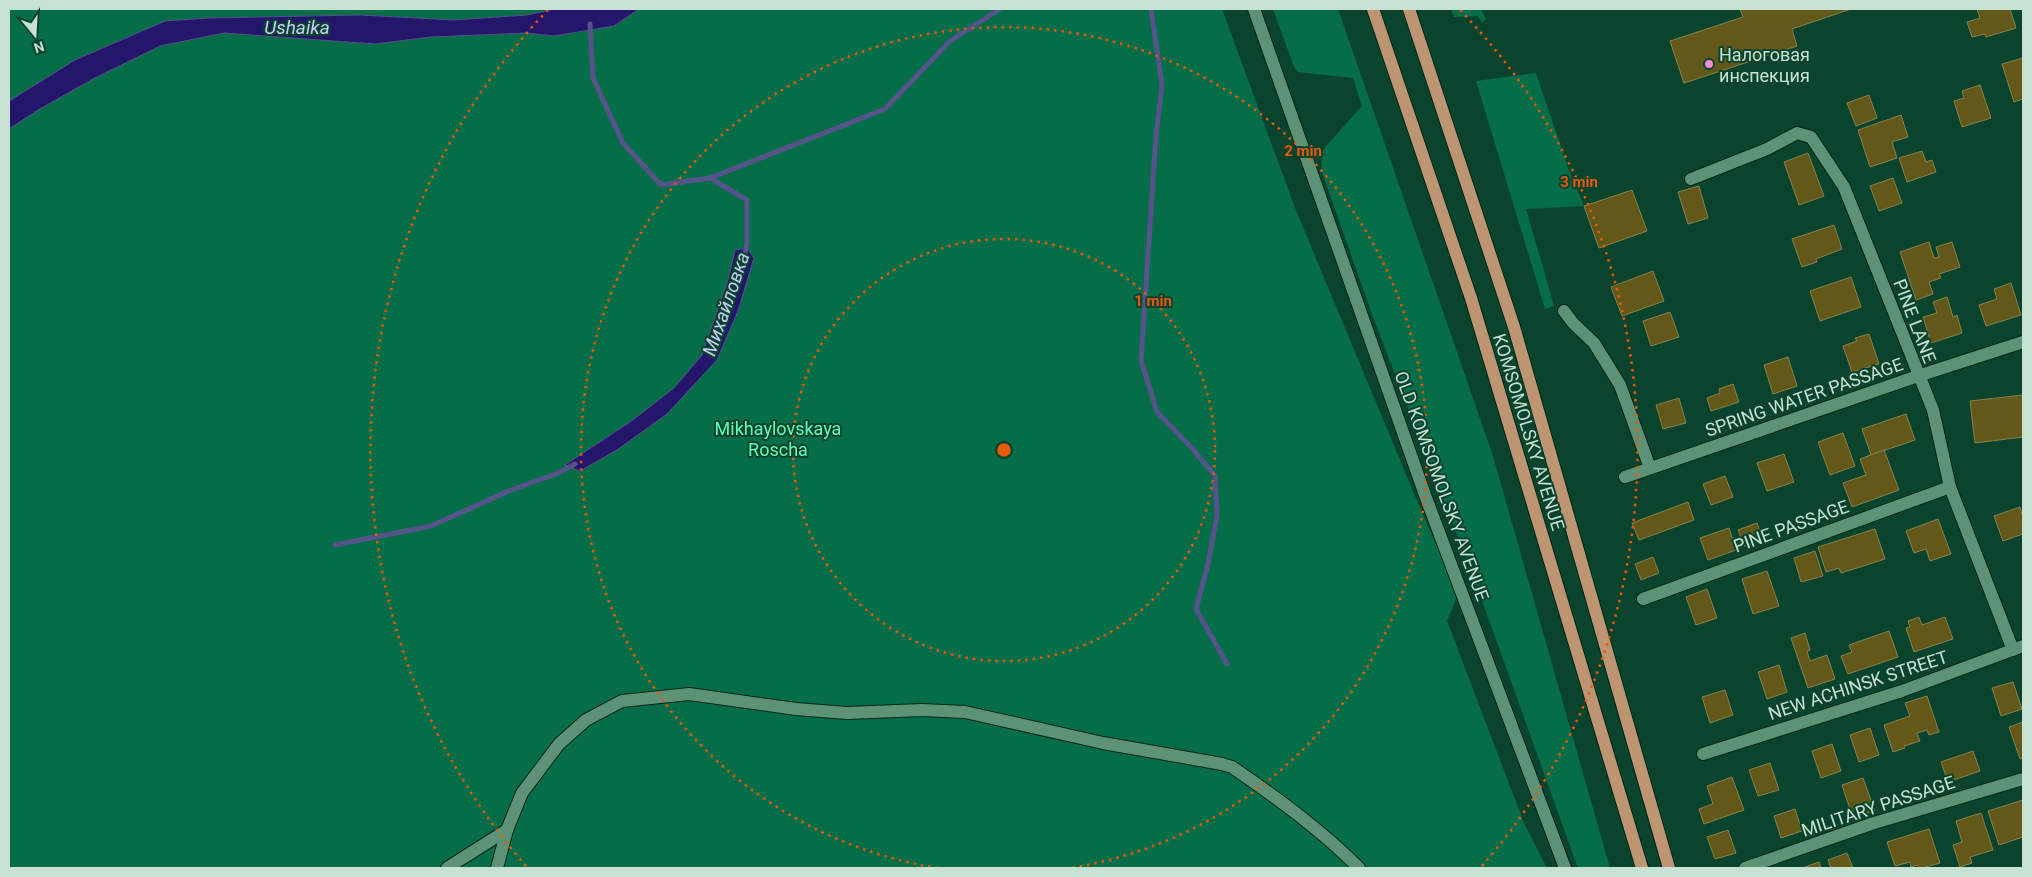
<svg xmlns="http://www.w3.org/2000/svg" width="2032" height="877" viewBox="0 0 2032 877" font-family="Roboto,sans-serif">
  <style>
    .green { fill: #056e49 }
    .water { fill: #24166a; stroke: #55538a }
    .lines { fill: none; stroke-linecap: round; stroke-linejoin: round }
    .stream { stroke: #55538a; stroke-width: 5 }
    .building { fill: #615819; stroke: #89814e }
    .street-casing { stroke: #002817; stroke-width: 14 }
    .primary-casing { stroke: #002817; stroke-width: 14 }
    .street { stroke: #5d9277; stroke-width: 12 }
    .primary { stroke: #bd9573; stroke-width: 12 }
    .ring { fill: none; stroke: #e8590c; stroke-width: 2.5; stroke-dasharray: 2.5 5 }
    .poi-dot { fill: #f591d3; stroke: #0a442d; stroke-width: 2 }
    .labels { text-anchor: middle; dominant-baseline: central; stroke-width: 4; stroke-linejoin: round; paint-order: stroke }
    .poi-label { font-size: 18px; fill: #c7e2d3; stroke: #0a442d; text-anchor: start }
    .street-label { font-size: 18px; fill: #c7e2d3; stroke: #0a442d }
    .park-label { font-size: 18px; fill: #5efeb8; stroke: #0a442d }
    .water-label { font-size: 19px; font-style: italic; fill: #c8ccfc; stroke: #0a442d }
    .centre { fill: #e8590c; stroke: #0a442d; stroke-width: 2.5 }
    .ring-label { font-size: 15px; text-anchor: middle; font-weight: bold; fill: #e8590c; stroke: #0a442d; stroke-width: 4; stroke-linejoin: round; paint-order: stroke }
  </style>
  <rect width="100%" height="100%" fill="#0a442d"/>
  <g class="green">
    <path d="M9,9H554L527,15L453,20L361,15L208,18L165,21L75,60L9,101Z"/>
    <path d="M639,9H1222L1295,208L1420,508L1458,594L1447,621L1524,823L1547,868H9V129L38,110L93,79L160,46L224,33L375,44L431,37L526,33L554,36L614,26Z"/>
    <path d="M1273,9H1338L1492,453L1610,868H1578L1479,592L1373,317L1322,172L1321,152L1362,106L1353,78L1298,72L1294,67Z"/>
    <path d="M1451,9H1481L1486,19L1482,23L1478,16L1454,17Z"/>
    <path d="M1536,73L1569,171L1584,206L1526,209L1554,306L1545,309L1476,81Z"/>
  </g>
  <g class="water">
    <path d="M554,9H639L614,26L554,36L526,33L431,37L375,44L224,33L160,46L93,79L38,110L9,129V101L75,60L165,21L208,18L361,15L453,20L527,15Z"/>
    <path d="M747,248L754,258L738,311L717,360L667,414L617,450L580,471L565,465L630,422L674,388L702,355L728,280L735,250Z"/>
  </g>
  <g class="lines">
    <g class="stream">
      <path d="M1151,9L1162,85L1156,136L1141,360L1157,412L1191,447L1215,476L1217,516L1208,564L1196,609L1227,664"/>
      <path d="M590,24L593,78L623,143L661,185L710,178L747,200V243L745,254"/>
      <path d="M710,178L885,109L950,41L1000,9"/>
      <path d="M335,545L431,526L511,490L556,474L575,464"/>
    </g>
  </g>
  <g class="building">
    <path d="M1740,9H1851L1792,29L1797,46L1684,83L1670,41L1743,17Z"/>
    <path d="M1977,9H2010L2016,28L1986,37L1985,34L1972,37L1967,22L1980,18Z"/>
    <path d="M2023,58V99L2014,102L2002,64Z"/>
    <path d="M1980,85L1991,118L1962,127L1954,101L1964,98L1962,91Z"/>
    <path d="M1869,95L1877,118L1856,126L1847,103Z"/>
    <path d="M1901,115L1908,137L1892,142L1897,158L1870,167L1858,130Z"/>
    <path d="M1922,151L1926,162L1932,160L1936,172L1907,182L1899,158Z"/>
    <path d="M1808,153L1824,196L1799,205L1784,162Z"/>
    <path d="M1893,178L1902,203L1879,211L1870,186Z"/>
    <path d="M1699,186L1708,218L1688,224L1678,192Z"/>
    <path d="M1632,190L1647,231L1599,248L1584,206Z"/>
    <path d="M1834,225L1842,249L1816,259L1817,262L1802,267L1792,239Z"/>
    <path d="M1929,242L1934,258L1939,257L1936,247L1952,242L1960,267L1939,274L1941,278L1929,282L1933,294L1916,300L1900,252Z"/>
    <path d="M1653,271L1664,301L1622,316L1611,287Z"/>
    <path d="M1851,277L1861,307L1820,321L1810,291Z"/>
    <path d="M2011,283L2021,315L1986,326L1979,305L1997,299L1994,289Z"/>
    <path d="M1947,297L1953,317L1957,315L1962,333L1931,343L1923,317L1937,313L1933,302Z"/>
    <path d="M1670,312L1679,337L1651,346L1643,321Z"/>
    <path d="M1869,334L1879,364L1852,372L1843,346L1857,341L1855,338Z"/>
    <path d="M1788,357L1797,386L1773,394L1764,365Z"/>
    <path d="M1733,384L1739,402L1711,411L1707,398L1720,393L1719,389Z"/>
    <path d="M2023,395V437L1975,443L1970,401Z"/>
    <path d="M1679,398L1686,423L1663,429L1656,405Z"/>
    <path d="M1906,414L1915,440L1871,455L1862,429Z"/>
    <path d="M1843,433L1855,466L1830,475L1818,442Z"/>
    <path d="M1884,450L1899,490L1852,507L1843,483L1866,475L1860,459Z"/>
    <path d="M1784,454L1794,482L1767,491L1757,463Z"/>
    <path d="M1725,476L1733,497L1711,505L1703,484Z"/>
    <path d="M1688,502L1694,520L1639,540L1632,523Z"/>
    <path d="M2020,507L2023,517V534L2003,541L1994,516Z"/>
    <path d="M1938,519L1951,554L1930,561L1926,549L1914,553L1906,531Z"/>
    <path d="M1757,523L1763,539L1744,546L1738,530Z"/>
    <path d="M1729,528L1736,550L1708,560L1700,538Z"/>
    <path d="M1875,529L1885,559L1841,573L1839,568L1826,572L1818,547Z"/>
    <path d="M1815,551L1823,576L1801,582L1794,558Z"/>
    <path d="M1653,557L1659,573L1641,580L1635,564Z"/>
    <path d="M1767,571L1779,606L1753,614L1742,579Z"/>
    <path d="M1707,589L1717,618L1696,625L1686,597Z"/>
    <path d="M1919,617L1922,625L1945,617L1953,639L1914,652L1906,628L1910,627L1908,621Z"/>
    <path d="M1889,631L1898,657L1848,674L1841,656L1852,652L1849,645Z"/>
    <path d="M1805,633L1810,650L1807,651L1810,661L1827,655L1835,679L1808,688L1791,638Z"/>
    <path d="M1779,665L1787,692L1767,699L1758,672Z"/>
    <path d="M2013,682L2022,709L2001,716L1992,688Z"/>
    <path d="M1725,690L1733,715L1710,723L1702,697Z"/>
    <path d="M1927,696L1939,732L1929,735L1927,730L1917,733L1920,741L1904,746L1905,748L1893,752L1884,725L1910,716L1905,703Z"/>
    <path d="M2023,722V758L2020,759L2009,727Z"/>
    <path d="M1870,728L1879,755L1859,762L1850,735Z"/>
    <path d="M1832,744L1841,771L1821,778L1812,751Z"/>
    <path d="M1973,751L1980,771L1948,782L1941,762Z"/>
    <path d="M1770,763L1779,790L1758,796L1749,770Z"/>
    <path d="M1732,777L1744,810L1704,824L1699,809L1713,804L1707,786Z"/>
    <path d="M1863,778L1875,811L1853,818L1842,785Z"/>
    <path d="M2023,800V837L1999,845L1988,811Z"/>
    <path d="M1795,809L1802,831L1781,838L1774,816Z"/>
    <path d="M1981,813L1993,850L1970,857L1972,863L1960,867L1953,845L1962,842L1956,821Z"/>
    <path d="M1929,829L1940,863L1922,868H1919L1918,865L1911,867L1910,862L1895,866L1887,842Z"/>
    <path d="M1728,830L1736,853L1715,859L1707,837Z"/>
    <path d="M1847,853L1853,868H1831L1828,860Z"/>
    <path d="M1819,862L1821,868H1802Z"/>
  </g>
  <g class="lines">
    <g class="street-casing">
      <g id="street">
        <path d="M1254,9L1425,495L1565,868"/>
        <path d="M1691,179L1767,149L1797,133L1811,137L1844,187L1933,410L1950,487L2013,650"/>
        <path d="M1564,311L1573,323L1594,343L1620,385L1650,468"/>
        <path d="M1625,477L1918,376L2023,342"/>
        <path d="M1643,599L1950,487"/>
        <path d="M1703,754L1902,691L2023,646"/>
        <path d="M447,868L507,830"/>
        <path d="M497,868L507,830L522,793L559,744L586,720L622,701L689,694L796,709L847,713L922,710L965,712L1103,743L1222,764L1232,767C1277,798 1320,829 1359,868"/>
        <path d="M1745,868L1874,823L2023,779"/>
      </g>
    </g>
    <g class="primary-casing">
      <g id="primary">
        <path d="M1373,9L1471,298L1642,868"/>
        <path d="M1409,9L1514,327L1669,868"/>
      </g>
    </g>
    <use href="#street" class="street"/>
    <use href="#primary" class="primary"/>
  </g>
  <g class="ring">
    <circle cx="1004" cy="450" r="211"/>
    <path d="M938 868A423 423 0 1 1 1070 868"/>
    <path d="M526 866A634 634 0 0 1 548 10M1460 10A634 634 0 0 1 1482 866"/>
  </g>
  <circle class="poi-dot" cx="1709" cy="64" r="5"/>
  <g class="labels">
    <g class="poi-label">
      <text x="1719" y="54">Налоговая<tspan x="1719" dy="21">инспекция</tspan></text>
    </g>
    <g class="street-label">
      <text transform="translate(1915 321) rotate(69)">PINE LANE</text>
      <text transform="translate(1804 397) rotate(-19)">SPRING WATER PASSAGE</text>
      <text transform="translate(1529 432) rotate(73)">KOMSOMOLSKY AVENUE</text>
      <text transform="translate(1442 486) rotate(70)">OLD KOMSOMOLSKY AVENUE</text>
      <text transform="translate(1791 526) rotate(-20)">PINE PASSAGE</text>
      <text transform="translate(1858 685) rotate(-18)">NEW ACHINSK STREET</text>
      <text transform="translate(1878 806) rotate(-18)">MILITARY PASSAGE</text>
    </g>
    <g class="park-label">
      <text x="778" y="428">Mikhaylovskaya<tspan x="778" dy="21">Roscha</tspan></text>
    </g>
    <g class="water-label">
      <text x="297" y="27">Ushaika</text>
      <text transform="translate(726 304) rotate(-71)">Михайловка</text>
    </g>
  </g>
  <circle cx="1004" cy="450" r="8" class="centre"/>
  <g class="ring-label">
    <text x="1303" y="156">2 min</text>
    <text x="1579" y="187">3 min</text>
    <text x="1153" y="306">1 min</text>
  </g>
  <rect width="2032" height="877" fill="none" stroke="#c7e2d3" stroke-width="20"/>
  <g transform="translate(35 35) rotate(162)" stroke="#0a442d" stroke-width="4" paint-order="stroke">
  <path d="M0-4L9 19L0 12L-9 19Z" fill="#c7e2d3"/>
  <text y="-8" font-size="14" font-weight="bold" text-anchor="middle" fill="#c7e2d3">N</text>
  </g>
</svg>
